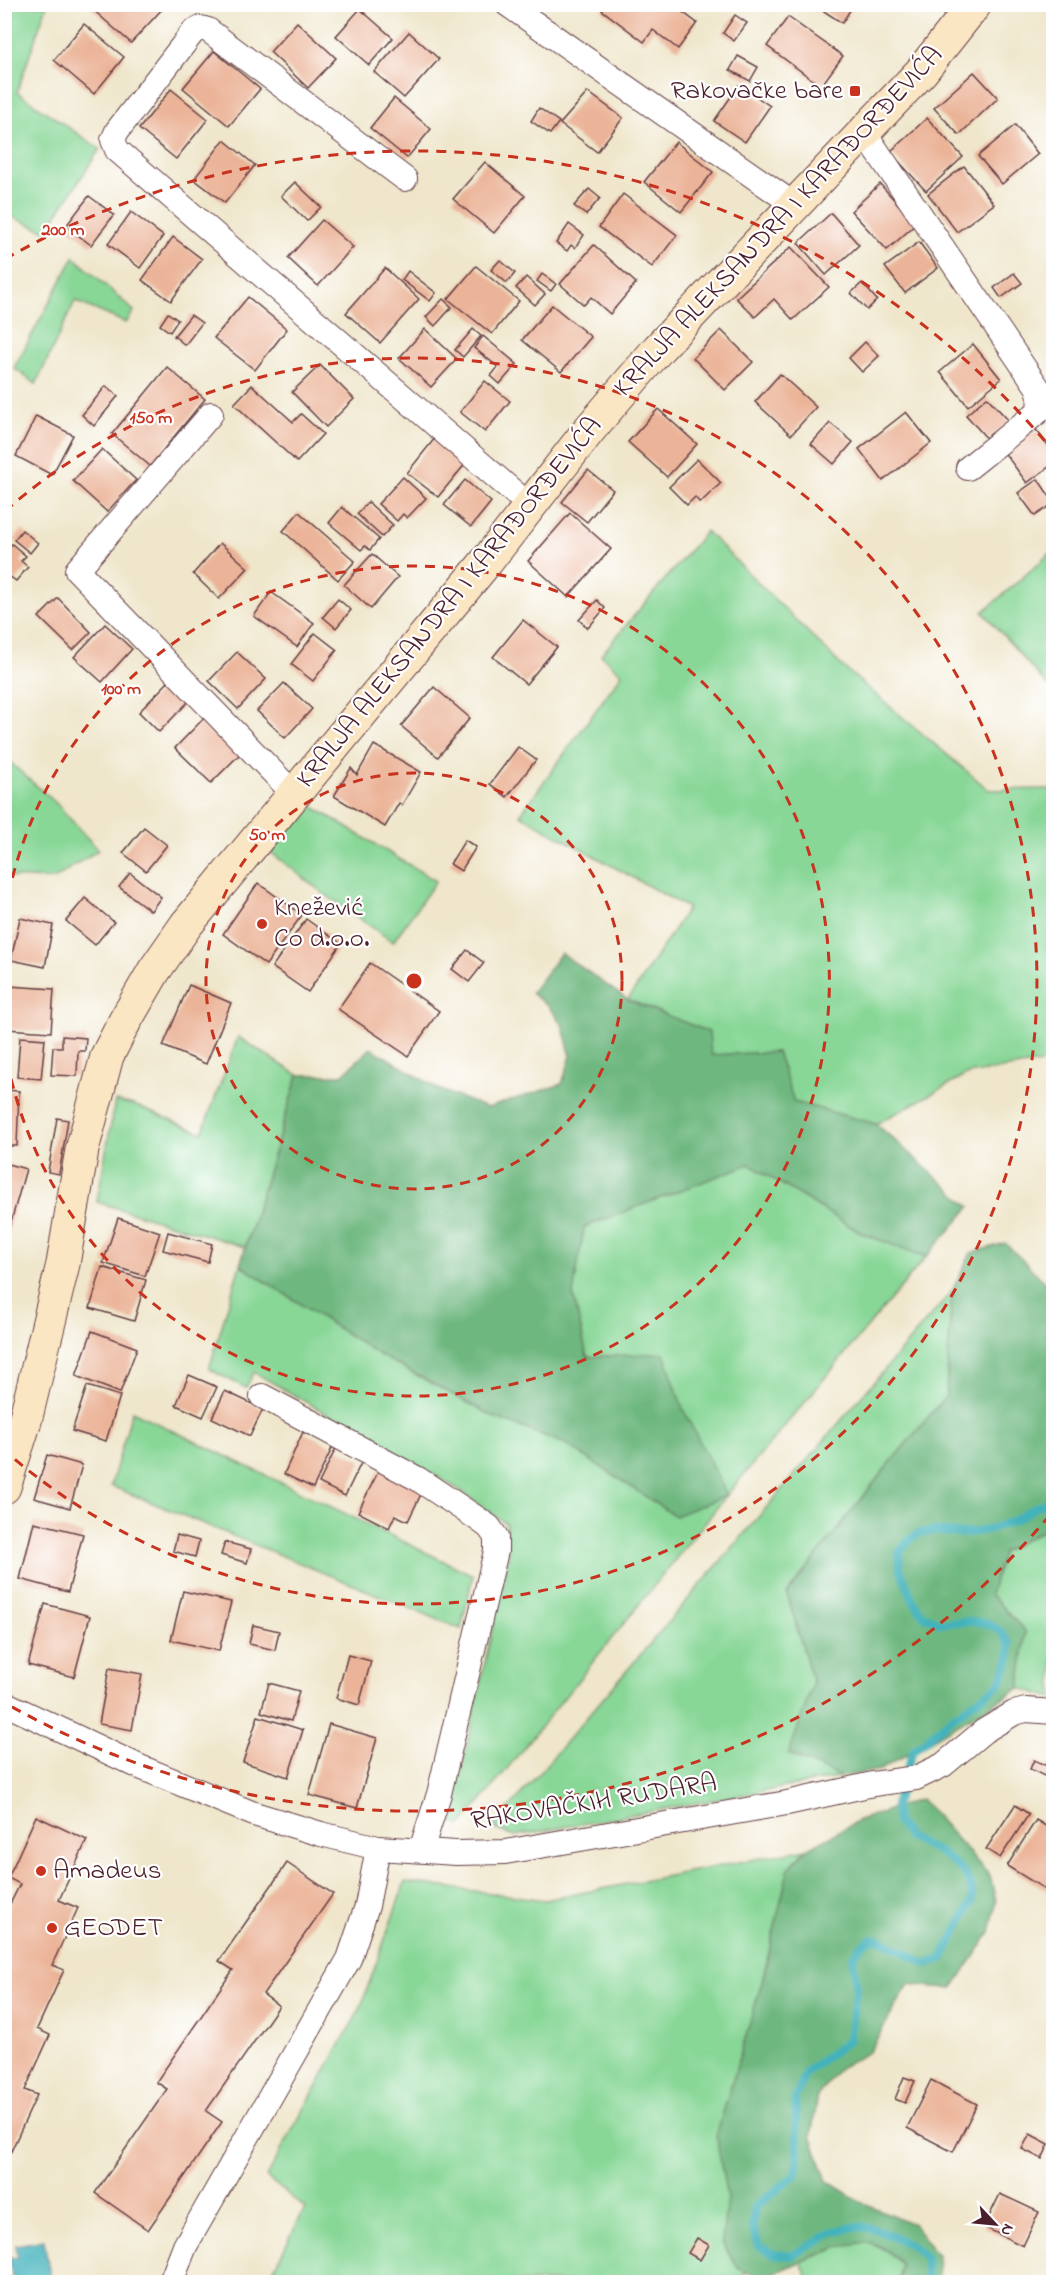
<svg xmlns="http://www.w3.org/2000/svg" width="1058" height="2287" viewBox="0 0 1058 2287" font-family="'Indie Flower',sans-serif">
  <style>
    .green { fill: #88d797; stroke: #697b61; stroke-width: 1.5 }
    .forest { fill: #6eb880; stroke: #5c6c56; stroke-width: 1.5 }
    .water { fill: #43b2bc; stroke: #466874; stroke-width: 1.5 }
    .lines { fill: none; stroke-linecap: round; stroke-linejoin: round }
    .stream { stroke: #43b2bc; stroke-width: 8 }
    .building { fill: #ebb397 }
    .street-casing { stroke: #633d43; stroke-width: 26 }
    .secondary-casing { stroke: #633d43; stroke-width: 35 }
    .street { stroke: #fff; stroke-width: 24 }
    .secondary { stroke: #fbe6c4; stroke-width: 33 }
    .ring { fill: none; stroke: #c8321e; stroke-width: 3; stroke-dasharray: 10 8 }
    .poi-dot { fill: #c8321e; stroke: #fff; stroke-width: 2 }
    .labels { text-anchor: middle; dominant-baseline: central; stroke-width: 4.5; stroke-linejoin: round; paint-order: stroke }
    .poi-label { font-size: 27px; fill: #4a1f2b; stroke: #fff; text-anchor: start }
    .street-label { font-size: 27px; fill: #4a1f2b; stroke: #fff }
    .centre { fill: #c8321e; stroke: #fff; stroke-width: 3 }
    .ring-label { font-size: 18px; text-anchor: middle; font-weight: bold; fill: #c8321e; stroke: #fff; stroke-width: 4.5; stroke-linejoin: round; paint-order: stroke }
  </style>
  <rect width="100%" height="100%" fill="#fff"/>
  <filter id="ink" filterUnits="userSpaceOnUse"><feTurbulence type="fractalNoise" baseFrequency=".0167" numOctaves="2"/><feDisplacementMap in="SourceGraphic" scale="12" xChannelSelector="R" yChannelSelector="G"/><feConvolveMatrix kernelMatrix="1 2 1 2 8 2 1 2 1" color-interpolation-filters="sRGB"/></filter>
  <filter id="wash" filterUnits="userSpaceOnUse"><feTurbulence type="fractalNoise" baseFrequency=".008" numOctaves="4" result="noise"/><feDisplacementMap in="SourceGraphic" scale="24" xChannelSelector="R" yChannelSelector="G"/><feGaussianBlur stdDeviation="1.35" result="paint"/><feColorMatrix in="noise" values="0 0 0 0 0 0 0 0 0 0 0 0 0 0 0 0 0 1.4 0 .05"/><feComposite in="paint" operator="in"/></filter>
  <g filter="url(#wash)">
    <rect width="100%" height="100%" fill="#efe6cb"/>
    <g class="green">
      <path d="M4,5H47L17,92L100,149L46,231L5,214Z"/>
      <path d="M74,257L134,311L126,323L75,301L36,384L14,368Z"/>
      <path d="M706,531L843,667L989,790L1053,789V1058L1048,1062L968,1074L876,1124L794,1102L777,1052L710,1055L709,1032L628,1000L688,908L520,815L622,674L601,655Z"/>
      <path d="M1053,551V692L983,612Z"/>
      <path d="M5,758L57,804L98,850L54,879L5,877Z"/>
      <path d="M305,802L436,881L393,942L323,893L268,850Z"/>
      <path d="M238,1037L298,1075L245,1247L97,1202L115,1101L134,1105L202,1133Z"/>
      <path d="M749,1164L861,1233L926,1257L727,1495L461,1826L450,1821L508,1558L506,1524L458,1489L254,1372L246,1388L209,1369L240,1265L378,1354L494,1417L566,1444L676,1516L683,1409L664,1354L587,1357L573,1294L584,1227Z"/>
      <path d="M952,1291L946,1396L880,1475L787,1594L813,1683L789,1754L841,1777L515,1836L492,1828Z"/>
      <path d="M132,1411L473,1575L461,1629L111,1486Z"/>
      <path d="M1053,1524V1698L1020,1688L1025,1631L990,1594L1003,1552Z"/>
      <path d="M807,1849L789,1867L762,1982L717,2136L727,2198L722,2243L739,2269L747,2272L737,2282H267L305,2208L266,2177L360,2009L405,1882L545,1900Z"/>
      <path d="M869,2242L887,2251L901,2264L899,2282H809L801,2262L845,2245Z"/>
    </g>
    <g class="forest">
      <path d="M561,953L628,1000L709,1032L711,1055L777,1052L794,1102L876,1124L970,1207L926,1257L861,1233L749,1164L584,1227L573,1294L587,1357L664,1353L683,1409L727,1495L675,1516L566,1444L494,1417L378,1354L240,1265L298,1075H342L371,1048L438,1089L487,1108L562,1084L571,1056L562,1024L548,1006L531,993Z"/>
      <path d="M1005,1243L1054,1291L1053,1524L1003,1552L990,1594L1025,1631L1020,1688L880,1770L841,1777L789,1754L813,1683L787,1594L880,1475L946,1396L952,1291L971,1253Z"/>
      <path d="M921,1799L990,1876L996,1902L990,1933L952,1989L909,1984L869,2052L839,2068L818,2095L811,2136L827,2181L859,2201L913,2224L937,2255L938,2282H899L901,2264C892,2255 882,2245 870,2243C848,2238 785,2269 762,2278L739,2269L722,2243L727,2198L716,2136L762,1982L789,1867L807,1849L859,1820Z"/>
    </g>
    <path class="water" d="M44,2240L51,2282H13L9,2259L18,2257L16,2245Z"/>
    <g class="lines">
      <path class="stream" d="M926,2282V2258L911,2245L877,2230L859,2226L835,2231L791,2256L774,2254L759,2246L752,2227L755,2207L796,2175L798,2153L795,2098L806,2072L849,2040L856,1991L853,1956C859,1949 865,1939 875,1939C885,1939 915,1959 926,1964L942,1959L972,1902V1890L964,1872L942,1854L907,1836L897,1822L895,1805L913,1751L954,1716L999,1685L1009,1661L1010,1645L1001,1631L988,1624L973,1621L941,1623L923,1615L913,1600L900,1569L899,1553L908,1541L919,1533L935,1531L961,1534L987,1530L1013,1521L1037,1506L1054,1500"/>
    </g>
    <g id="blocks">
      <g class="building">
        <path d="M94,4H161L164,7L131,43L91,8Z"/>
        <path d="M606,4H672L697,23L678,49L653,30L644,42L602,10Z"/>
        <path d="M813,4H854L842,23Z"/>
        <path d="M360,9L393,38L369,65L336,36Z"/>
        <path d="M735,15L747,23L734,41L723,33Z"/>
        <path d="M788,17L843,56L821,86L767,46Z"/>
        <path d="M297,22L336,58L308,88L270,52Z"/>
        <path d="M84,24L124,57L94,94L54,60Z"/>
        <path d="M409,32L439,59L404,98L374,72Z"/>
        <path d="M214,51L260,89L229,126L183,88Z"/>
        <path d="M738,56L758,67L750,81L730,70Z"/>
        <path d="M974,72L998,98L959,135L934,108Z"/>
        <path d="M739,85L770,106L745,142L714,121Z"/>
        <path d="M171,89L208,119L176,159L139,129Z"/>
        <path d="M588,92L623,118L597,152L560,124Z"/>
        <path d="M394,98L431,129L407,158L370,128Z"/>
        <path d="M539,108L559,122L550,134L531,121Z"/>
        <path d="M927,118L963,157L926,191L890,152Z"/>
        <path d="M1015,125L1038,154L1002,184L978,156Z"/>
        <path d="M224,140L255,165L225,203L194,179Z"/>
        <path d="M676,142L713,172L681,212L644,182Z"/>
        <path d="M485,162L525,196L494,233L453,199Z"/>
        <path d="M964,166L994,204L957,232L928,194Z"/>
        <path d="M295,182L321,207L307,221L281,196Z"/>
        <path d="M880,184L916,224L887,250L851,211Z"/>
        <path d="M589,189L600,198L586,215L574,206Z"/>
        <path d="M623,194L677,235L652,267L599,227Z"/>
        <path d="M89,196L114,215L91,245L66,226Z"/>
        <path d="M131,212L163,236L140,268L108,244Z"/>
        <path d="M831,213L859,245L826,275L798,243Z"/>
        <path d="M322,220L353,247L318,286L288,258Z"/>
        <path d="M569,224L584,235L575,248L571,245L567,251L556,243Z"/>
        <path d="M173,237L202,259L171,301L142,280Z"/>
        <path d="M919,242L938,268L905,293L885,267Z"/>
        <path d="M594,245L636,283L610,314L591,297L584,305L560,284Z"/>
        <path d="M791,247L829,287L793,320L774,299L755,317L736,298Z"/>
        <path d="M500,260L515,273L507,283L491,270Z"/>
        <path d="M476,266L519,301L492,334L448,299Z"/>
        <path d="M385,268L419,299L380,343L346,313Z"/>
        <path d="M408,271L436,293L430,301L402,280Z"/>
        <path d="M1014,273L1022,283L1001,298L994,288Z"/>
        <path d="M542,274L556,284L551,291L537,281Z"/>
        <path d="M526,277L545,294L535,305L516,288Z"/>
        <path d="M862,283L877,300L867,310L851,293Z"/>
        <path d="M248,297L287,329L255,370L214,338Z"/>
        <path d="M443,299L452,307L435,326L426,317Z"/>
        <path d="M552,305L591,337L561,372L522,340Z"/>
        <path d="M168,313L178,320L170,332L160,325Z"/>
        <path d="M191,315L202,323L185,345L174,336Z"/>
        <path d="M425,329L457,359L431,387L399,358Z"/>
        <path d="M473,329L481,336L463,357L455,350Z"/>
        <path d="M721,330L753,362L725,390L693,358Z"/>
        <path d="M483,336L517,364L500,384L491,376L498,367L474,348Z"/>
        <path d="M865,342L879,356L862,372L849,358Z"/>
        <path d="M973,344L1001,379L968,406L940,372Z"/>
        <path d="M320,365L354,399L326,427L292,392Z"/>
        <path d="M167,367L205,399L150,466L112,434Z"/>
        <path d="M780,374L816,407L791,435L755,402Z"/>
        <path d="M485,381L510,401L485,432L460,412Z"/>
        <path d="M252,385L293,422L301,414L323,434L297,462L234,404Z"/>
        <path d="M106,386L118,396L94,426L82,415Z"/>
        <path d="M987,397L1009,421L988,440L966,415Z"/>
        <path d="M658,409L697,444L667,477L628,442Z"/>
        <path d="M906,412L931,443L883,481L859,449Z"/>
        <path d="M36,416L73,435L52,475L16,456Z"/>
        <path d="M830,423L853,442L834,464L811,444Z"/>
        <path d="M1034,427L1054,453V463L1027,483L1003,451Z"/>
        <path d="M435,438L466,463L438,497L407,473Z"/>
        <path d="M102,449L136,480L107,512L73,481Z"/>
        <path d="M697,459L721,483L700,503L695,497L687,505L669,487Z"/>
        <path d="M588,470L613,490L587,522L562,502Z"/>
        <path d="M403,477L426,498L407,518L403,514L397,521L378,504Z"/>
        <path d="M1038,479L1054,503L1035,516L1018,493Z"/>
        <path d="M465,480L491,502L471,527L444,505Z"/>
        <path d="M368,502L393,525L382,537L357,514Z"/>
        <path d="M342,507L379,539L370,550L365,546L361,550L329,523Z"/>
        <path d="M299,512L355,561L338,580L283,531Z"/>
        <path d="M570,513L611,549L568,597L528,561Z"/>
        <path d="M22,530L38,543L30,553L14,540Z"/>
        <path d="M220,543L248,568L219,599L193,574Z"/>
        <path d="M12,544L26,556L21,561L28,567L16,581L4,572V553Z"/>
        <path d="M372,554L398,577L371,609L344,585Z"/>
        <path d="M271,592L314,623L297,647L254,616Z"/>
        <path d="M58,598L91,632L73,650L39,617Z"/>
        <path d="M338,599L351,610L336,628L323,617Z"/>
        <path d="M597,600L605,608L588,628L579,620Z"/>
        <path d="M523,620L557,647L526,684L493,657Z"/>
        <path d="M105,624L132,649L102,682L74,657Z"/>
        <path d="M315,633L337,650L313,681L291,664Z"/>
        <path d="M237,652L266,679L238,709L209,681Z"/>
        <path d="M169,681L190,700L159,732L139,712Z"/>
        <path d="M284,683L312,709L285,738L257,711Z"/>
        <path d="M434,687L470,718L438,757L401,726Z"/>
        <path d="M205,717L241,753L211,783L175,748Z"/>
        <path d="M374,745L421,772L402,805L399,803L385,827L334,796L351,768L357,775Z"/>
        <path d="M518,747L536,760L507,797L490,784Z"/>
        <path d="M144,827L167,845L146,871L123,853Z"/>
        <path d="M465,840L476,847L461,871L450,864Z"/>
        <path d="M130,873L161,897L151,911L119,887Z"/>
        <path d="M258,883L302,915L266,965L223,934Z"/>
        <path d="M85,898L114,922L95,945L66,921Z"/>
        <path d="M20,918L53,925L45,967L11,960Z"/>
        <path d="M306,919L341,944L308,992L272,967Z"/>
        <path d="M467,950L484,963L469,982L452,969Z"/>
        <path d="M370,963L439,1011L408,1056L338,1009Z"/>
        <path d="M189,985L231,1003L206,1064L163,1046Z"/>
        <path d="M9,986L54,989L51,1032L6,1029Z"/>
        <path d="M62,1036L86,1038L85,1051H78L77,1076L51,1075L53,1047H62Z"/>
        <path d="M20,1037L45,1039L41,1079L17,1077Z"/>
        <path d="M4,1090L19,1091L17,1146H4Z"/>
        <path d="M57,1118L68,1120L59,1174L48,1172Z"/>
        <path d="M4,1163L26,1169L9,1229L4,1228Z"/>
        <path d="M118,1218L160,1232L145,1276L103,1263Z"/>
        <path d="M4,1229L9,1231L5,1245H4Z"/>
        <path d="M168,1232L212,1244L208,1262L163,1250Z"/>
        <path d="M102,1267L146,1280L134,1321L90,1308Z"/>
        <path d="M92,1331L137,1348L120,1393L76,1376Z"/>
        <path d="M189,1375L217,1387L203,1417L176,1405Z"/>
        <path d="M87,1386L120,1396L106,1441L72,1431Z"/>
        <path d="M225,1391L263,1409L250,1436L212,1418Z"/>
        <path d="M303,1432L333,1446L313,1488L284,1474Z"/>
        <path d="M336,1448L362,1461L345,1496L319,1483Z"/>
        <path d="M47,1455L82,1465L70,1508L34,1498Z"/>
        <path d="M380,1468L423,1490L408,1521L395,1515L389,1528L358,1512Z"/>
        <path d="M34,1522L83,1534L68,1592L20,1579Z"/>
        <path d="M177,1535L199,1541L195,1557L173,1551Z"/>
        <path d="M225,1542L251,1549L247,1563L221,1555Z"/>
        <path d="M183,1591L231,1602L219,1651L171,1640Z"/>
        <path d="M45,1604L90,1616L74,1677L28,1665Z"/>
        <path d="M4,1607L11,1609L5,1628H4Z"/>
        <path d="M253,1625L279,1631L275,1650L249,1644Z"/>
        <path d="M348,1655L371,1661L359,1705L336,1698Z"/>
        <path d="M109,1668L142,1674L132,1730L99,1724Z"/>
        <path d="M269,1683L299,1691L291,1721L261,1712Z"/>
        <path d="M258,1716L303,1730L288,1777L243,1762Z"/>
        <path d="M329,1724L377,1738L357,1808L309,1795Z"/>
        <path d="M1034,1760L1054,1769L1052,1780L1030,1769Z"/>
        <path d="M1015,1805L1029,1814L1000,1858L986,1849Z"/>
        <path d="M36,1816L87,1840L59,1900L78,1908L52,1965L64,1970L37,2029L50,2035L25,2090L37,2095L7,2160L4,2159V1952L7,1948L4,1947V1916L20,1884L8,1878Z"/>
        <path d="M1036,1820L1054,1831V1895L1007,1866Z"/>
        <path d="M287,1863L333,1894L263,1994L279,2006L206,2111L222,2122L148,2230L95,2193L167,2089L156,2082L233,1970L219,1961Z"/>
        <path d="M904,2077L915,2081L905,2103L895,2099Z"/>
        <path d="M931,2080L977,2104L953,2152L907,2128Z"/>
        <path d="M1030,2134L1049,2144L1042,2159L1022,2149Z"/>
        <path d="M1000,2194L1039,2212L1023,2246L984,2227Z"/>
        <path d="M697,2238L709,2245L700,2260L688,2253Z"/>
      </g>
    </g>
  </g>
  <g filter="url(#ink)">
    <use href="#blocks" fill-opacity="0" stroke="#633d43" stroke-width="1.5"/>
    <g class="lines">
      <g class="street-casing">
        <g id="street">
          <path d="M507,4L796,206"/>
          <path d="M864,132L1038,388L1040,396L1039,411L968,468"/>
          <path d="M405,179L208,30L201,28L193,32L117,131L113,140L117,150L531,507"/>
          <path d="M211,414L77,570L295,795"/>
          <path d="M262,1396L418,1479L478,1519L489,1527L496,1537V1551L439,1794L421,1850"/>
          <path d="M4,1703L140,1767L254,1814L321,1834L378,1848L456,1853L505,1852L787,1803L873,1784L916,1778L943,1765L984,1731L1014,1713L1026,1710L1054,1712"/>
          <path d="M171,2282L185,2246L349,1959L367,1906L378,1848"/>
        </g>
      </g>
      <g class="secondary-casing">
        <path id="secondary" d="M4,1487L25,1421L63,1264L82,1150L107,1056L125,1021L154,971L186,925L487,561L589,430L659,348L921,72L975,4"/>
      </g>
      <use href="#street" class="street"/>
      <use href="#secondary" class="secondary"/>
    </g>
  </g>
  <g class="ring">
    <circle cx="414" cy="981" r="208"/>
    <path d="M5 913A415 415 0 1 1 5 1049"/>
    <path d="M5 511A623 623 0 1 1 5 1451"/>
    <path d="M1050 1515A830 830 0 0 1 5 1703M5 259A830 830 0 0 1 1050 447"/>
  </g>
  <g class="poi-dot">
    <rect x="849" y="85" width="12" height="12" rx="3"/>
    <circle cx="262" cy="924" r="6"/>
    <circle cx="41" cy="1871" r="6"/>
    <circle cx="52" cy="1928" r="6"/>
  </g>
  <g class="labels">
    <g class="poi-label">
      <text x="843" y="91" text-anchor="end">Rakovačke bare</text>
      <text x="274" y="908">Knežević<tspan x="274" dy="31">Co d.o.o.</tspan></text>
      <text x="53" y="1871">Amadeus</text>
      <text x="64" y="1928">GEODET</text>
    </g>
    <g class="street-label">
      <text transform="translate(779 222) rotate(-47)">KRALJA ALEKSANDRA I KARAĐORĐEVIĆA</text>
      <text transform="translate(450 603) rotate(-51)">KRALJA ALEKSANDRA I KARAĐORĐEVIĆA</text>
      <text transform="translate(594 1803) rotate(-9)">RAKOVAČKIH RUDARA</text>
    </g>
  </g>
  <circle cx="414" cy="981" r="9" class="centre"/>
  <g class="ring-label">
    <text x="63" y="235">200 m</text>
    <text x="151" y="423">150 m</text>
    <text x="121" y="694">100 m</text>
    <text x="267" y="840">50 m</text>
  </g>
  <rect width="1058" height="2287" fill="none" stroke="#fff" stroke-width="24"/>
  <g transform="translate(995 2224) rotate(116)" stroke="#ffffff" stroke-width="4.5" paint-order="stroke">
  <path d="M0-4.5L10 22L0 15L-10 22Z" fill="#4a1f2b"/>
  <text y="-9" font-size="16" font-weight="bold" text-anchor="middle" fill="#4a1f2b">N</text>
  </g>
</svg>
